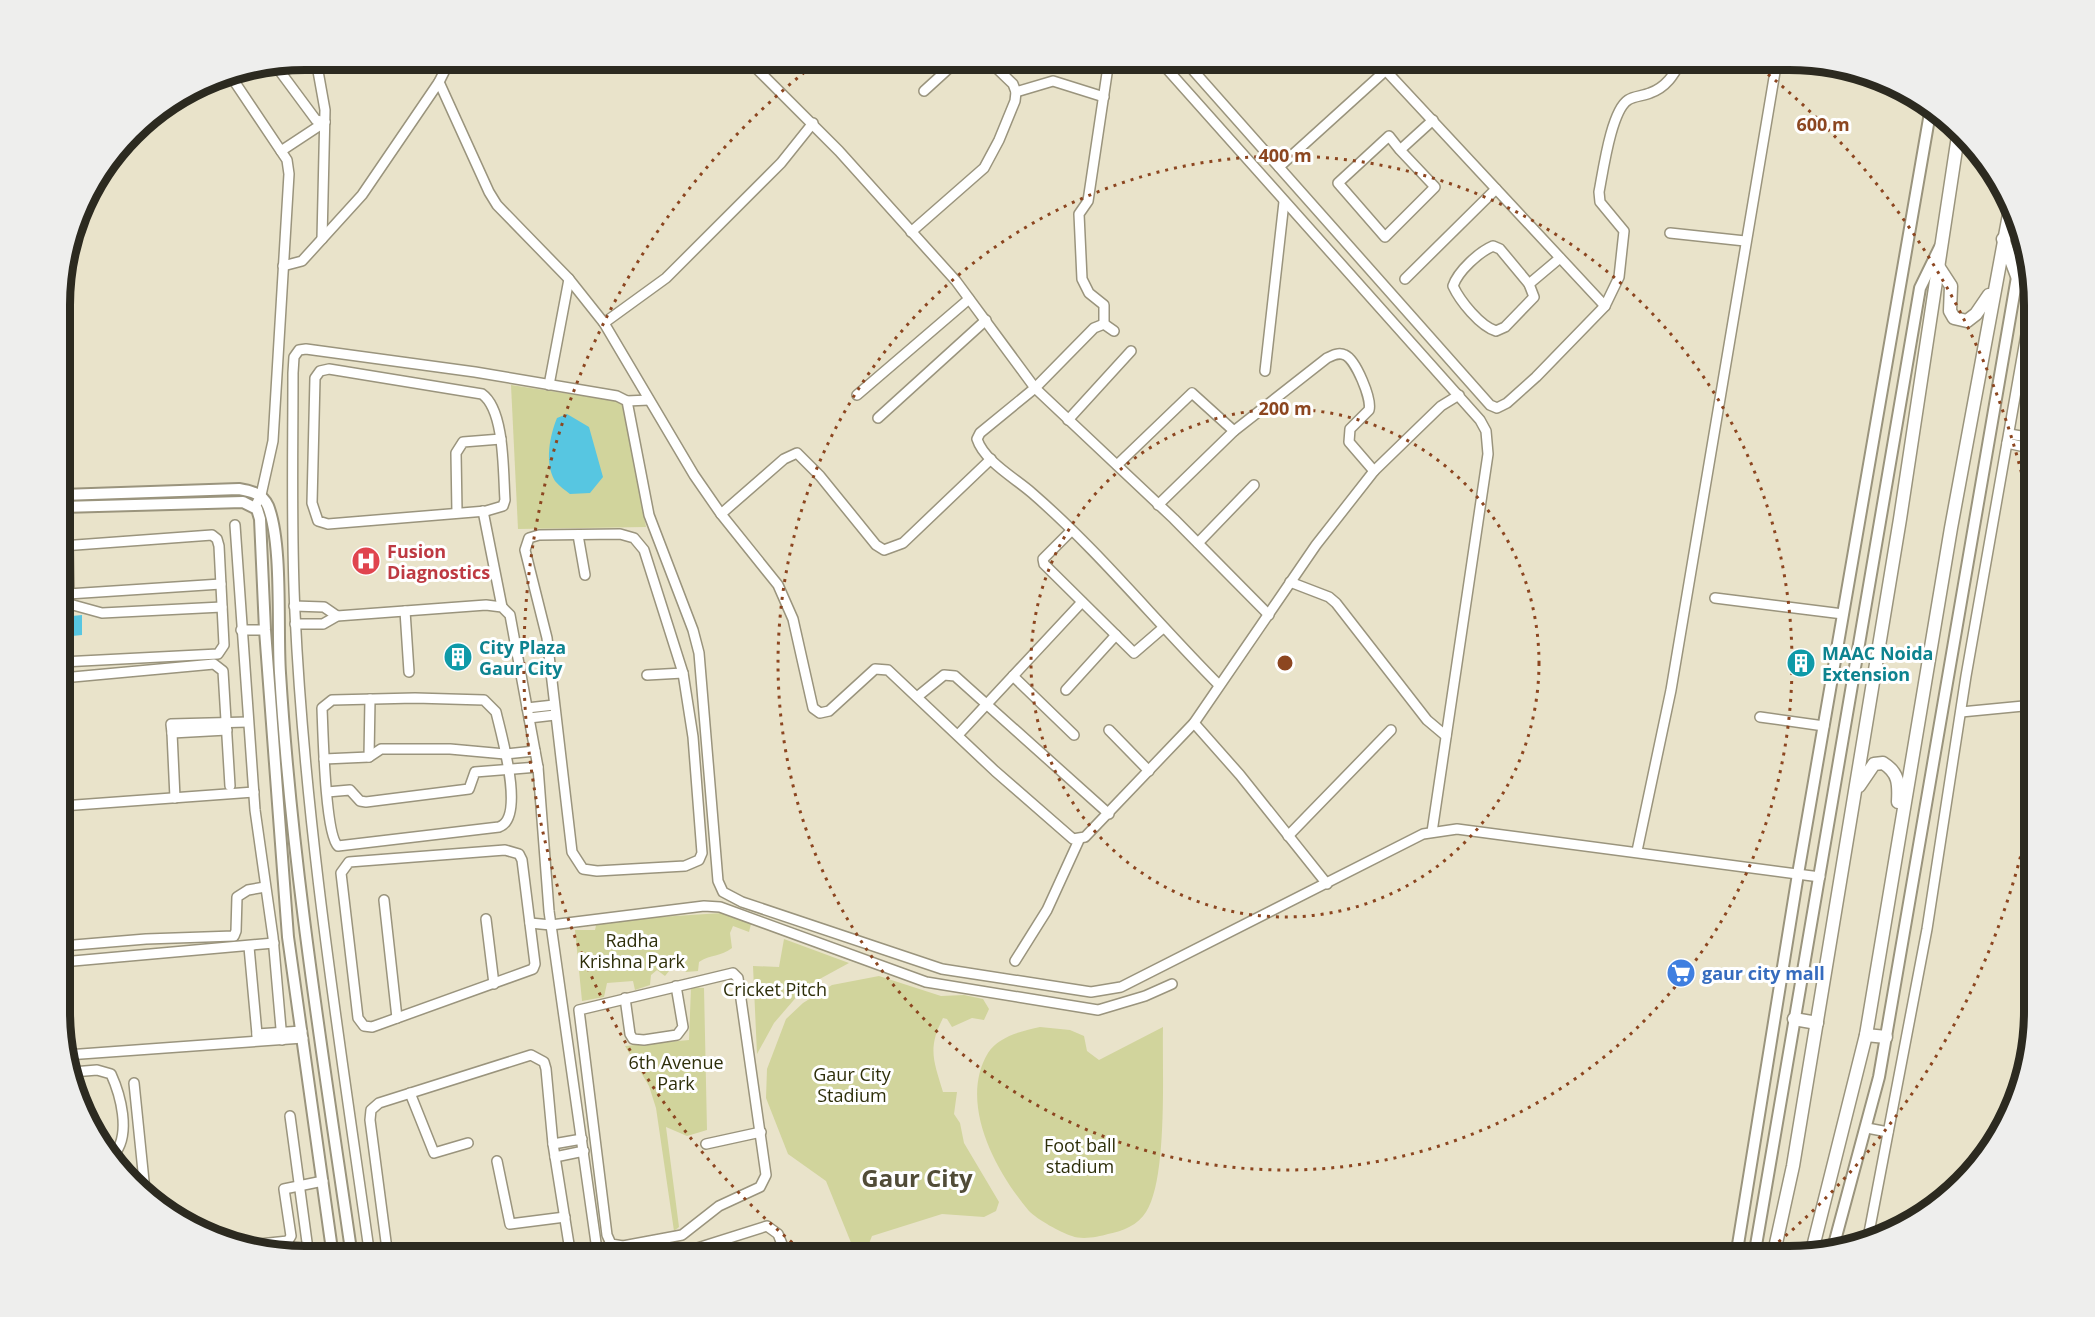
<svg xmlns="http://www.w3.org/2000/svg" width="2095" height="1317" viewBox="0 0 2095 1317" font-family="'Open Sans',sans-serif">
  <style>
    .green { fill: #d1d49c }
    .water { fill: #57c6e1 }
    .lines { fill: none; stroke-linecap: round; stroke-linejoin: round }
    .minor-casing { stroke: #9a947d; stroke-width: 12 }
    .tertiary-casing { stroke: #9a947d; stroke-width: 14 }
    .secondary-casing { stroke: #9a947d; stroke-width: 15 }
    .minor { stroke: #fff; stroke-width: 9 }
    .tertiary { stroke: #fff; stroke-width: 10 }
    .secondary { stroke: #fff; stroke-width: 12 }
    .ring { fill: none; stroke: #8c4620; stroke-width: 3; stroke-dasharray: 3 6 }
    .labels { text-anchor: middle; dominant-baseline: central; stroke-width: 6; stroke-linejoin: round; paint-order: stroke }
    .health-label { font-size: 18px; font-weight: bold; fill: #be3a42; stroke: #fff; text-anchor: start }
    .culture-label { font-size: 18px; font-weight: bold; fill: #0d838f; stroke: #fff; text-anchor: start }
    .park-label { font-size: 18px; fill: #2e2f0a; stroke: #fff }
    .shop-label { font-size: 18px; font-weight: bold; fill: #366cbe; stroke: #fff; text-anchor: start }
    .district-label { font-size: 24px; font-weight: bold; fill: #514c37; stroke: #fff }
    .rim { fill: none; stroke: #2c2a20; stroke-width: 8 }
    .centre { fill: #8c4620; stroke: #fff; stroke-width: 3 }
    .ring-label { font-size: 18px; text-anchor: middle; font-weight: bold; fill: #8c4620; stroke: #fff; stroke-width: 6; stroke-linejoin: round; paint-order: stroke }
  </style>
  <rect width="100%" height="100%" fill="#e9e3ca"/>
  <g class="green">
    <path d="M511,385L622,402L646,527L518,529Z"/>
    <path d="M722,913L751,924L749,932L733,926L730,933L732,948C721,957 710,954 699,962L698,971L686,972L683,967L673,966L665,976L657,970L651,975L650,985L635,990L633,981L607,983L604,997L582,1001L575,930H595L597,921Z"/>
    <path d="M784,939L849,963L805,987L774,1023L757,1054L753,966L779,967Z"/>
    <path d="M879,976L941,996L964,995L983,999L989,1009L984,1020L972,1018L952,1027L947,1019L943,1018C927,1049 934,1061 943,1092H957L954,1114L960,1123L964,1143L999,1202L996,1211L984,1217L942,1214L872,1236L866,1251L854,1250L826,1181L788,1154L766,1098L767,1069L786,1019L803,1003L832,985Z"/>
    <path d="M691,987L704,988L707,1130L687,1136L666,1127L679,1227L674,1231L656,1108L649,1086L625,1046L689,1040Z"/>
    <path d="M1040,1027L1070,1030L1084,1036L1087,1051L1099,1060L1163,1027C1162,1070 1168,1178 1146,1212C1138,1225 1123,1231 1108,1234C1098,1237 1082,1240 1072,1236C1060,1232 1038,1220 1029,1211C996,1172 958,1103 988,1053C999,1036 1022,1031 1040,1027Z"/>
  </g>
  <g class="water">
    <path d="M567,414L589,427L603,477L590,493L570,494C565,490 559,486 555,481C544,463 550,435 557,418Z"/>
    <path d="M82,615V635L62,637V617Z"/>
  </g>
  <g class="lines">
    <g class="minor-casing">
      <g id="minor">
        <path d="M316,60L325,110L322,239"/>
        <path d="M738,60L757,69L839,151L956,281L1035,388L1174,519L1269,615"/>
        <path d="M1159,60L1480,420L1486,431L1488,454L1432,832"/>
        <path d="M1184,60L1490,405L1497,408L1507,403L1536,377L1605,306L1619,277L1624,231L1600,202L1599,192C1603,172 1611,111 1628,100C1634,96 1643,96 1650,93C1667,87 1674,74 1682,60"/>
        <path d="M1376,60L1605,306"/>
        <path d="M276,66L316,120L325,122"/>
        <path d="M230,75L287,160L289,174L273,441L261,495L255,507"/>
        <path d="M439,82L489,192L497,205L569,279L604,323L694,475L721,514L778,585L793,619L813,708L820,713L829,711L875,669L888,670L995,771L1073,839L1085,837L1194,723L1316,545L1374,471L1441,406L1459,395"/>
        <path d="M924,91L958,60"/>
        <path d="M1016,92L1053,81L1104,97"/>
        <path d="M1400,150L1435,187L1385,237L1338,183L1389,136L1400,150L1433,120"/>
        <path d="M281,151L325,122"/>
        <path d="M1279,167L1385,71"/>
        <path d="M911,232L984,168L999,140L1015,101L1016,92L1013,84L988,60"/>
        <path d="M1670,233L1745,241"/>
        <path d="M1493,246L1500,249L1529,284L1534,297L1505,327L1496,331C1480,326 1460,301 1453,286C1458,271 1479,252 1493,246Z"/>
        <path d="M283,266L302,261L362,195L439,82L450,60"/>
        <path d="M1405,279L1496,189"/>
        <path d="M1529,284L1560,258"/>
        <path d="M604,323L666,278L781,163L813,123"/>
        <path d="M1104,324V305L1089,293L1082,279L1079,214L1088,201L1109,60"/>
        <path d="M1114,331L1104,324L1094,328L1035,388L980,433L977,439C984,461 1015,478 1032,493C1099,551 1156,622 1219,685"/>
        <path d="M329,369L482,394C505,410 503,473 505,500L503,506L486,511L328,524L318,521L312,503L315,378L320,371Z"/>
        <path d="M1265,371L1284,202"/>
        <path d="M549,385L569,279"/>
        <path d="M857,395L969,299"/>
        <path d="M627,401L649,400"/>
        <path d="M878,418L986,320"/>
        <path d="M1068,420L1131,351"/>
        <path d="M2009,434L2034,438"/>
        <path d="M2007,443L2034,449"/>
        <path d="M1117,465L1192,393L1234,431"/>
        <path d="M1158,505L1234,431L1327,358C1333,355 1339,352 1345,355C1356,360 1372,399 1369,410L1350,429L1349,442L1374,471"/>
        <path d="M483,511L502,607"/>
        <path d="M457,512L456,453L463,442L501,439"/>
        <path d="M721,514L784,459L797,453L820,476L876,545L884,550L903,543L991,459"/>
        <path d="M235,525L255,810L273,937L282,1040"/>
        <path d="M1071,531L1043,559L1044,564L1134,653L1163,628"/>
        <path d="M620,534L634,538L644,550L683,673L693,737L702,853L699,860L685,866L597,871L583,869L572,852L547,638L525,550L529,538L539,535Z"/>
        <path d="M578,535L585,575"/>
        <path d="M1198,543L1254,485"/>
        <path d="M68,545L69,600"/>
        <path d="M62,546L212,535L217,539L219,546L224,645L218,654L62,662"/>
        <path d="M1290,582L1329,597L1336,603L1427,720L1446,736"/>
        <path d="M68,594L221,584"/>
        <path d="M1715,598L1843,614"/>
        <path d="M62,606L73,605L102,613L222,607"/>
        <path d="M294,606L324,607L337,616"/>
        <path d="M405,611L409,672"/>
        <path d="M295,624H323L337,616L486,605L502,607L510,615L538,767L549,911L598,1257"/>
        <path d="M241,630H265"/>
        <path d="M647,675L683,673"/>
        <path d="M1013,676L1074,735"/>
        <path d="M62,678L214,664L223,671L230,786"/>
        <path d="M1066,690L1116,635"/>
        <path d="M917,697L944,675L955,676L1109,814"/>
        <path d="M415,698L484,700L496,712C501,734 526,818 499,827L338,846C325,834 323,731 322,708L332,700Z"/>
        <path d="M527,708L554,705"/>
        <path d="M1961,712L2034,705"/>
        <path d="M1760,717L1824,726"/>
        <path d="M529,718L555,715"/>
        <path d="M1194,723L1240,775L1327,884"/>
        <path d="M227,730L172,733L171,724L248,722"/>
        <path d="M1109,730L1149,771"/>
        <path d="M172,733L175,798"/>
        <path d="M958,735L1082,602"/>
        <path d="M369,757L370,699"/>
        <path d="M324,759L369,757L381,749H450L505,754L535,751"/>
        <path d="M327,792L350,790L360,801L366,802L469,789L475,772L538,767"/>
        <path d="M62,806L254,792"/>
        <path d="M1288,836L1391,730"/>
        <path d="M505,850L519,854L522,860L535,964L533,969L372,1027L364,1026L358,1018L341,873L349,862Z"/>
        <path d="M1637,851L1671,690L1777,60"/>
        <path d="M384,900L397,1018"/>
        <path d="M486,919L494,984"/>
        <path d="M530,923L551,925L704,906L720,907L926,982L1098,1010L1145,996L1172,984"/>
        <path d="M62,946L146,939L234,936L236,931L237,897L248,890L265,887"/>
        <path d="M249,947L257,1034"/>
        <path d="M1015,961L1047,910L1079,840"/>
        <path d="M62,962L274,943"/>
        <path d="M733,973L738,978L766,1175L760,1187L719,1206L682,1235L623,1246L611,1244L607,1235L579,1010Z"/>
        <path d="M625,998L630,1034L633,1039L644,1040L677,1035L683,1027L676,986"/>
        <path d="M257,1039V1034L302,1031"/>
        <path d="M67,1055L303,1038"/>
        <path d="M73,1072L97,1070L111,1074C121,1096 130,1132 116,1152L118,1164"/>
        <path d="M134,1083L145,1191"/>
        <path d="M410,1093L434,1153L468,1143"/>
        <path d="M290,1116L309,1257"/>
        <path d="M1867,1128L1888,1132"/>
        <path d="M553,1144L582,1139"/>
        <path d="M706,1144L761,1132"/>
        <path d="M555,1157L584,1151"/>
        <path d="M497,1161L510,1224L565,1217"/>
        <path d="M1868,1238L1927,929L1966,676L2034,289"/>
        <path d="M239,1246L288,1241L291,1236L284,1189L323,1181"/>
        <path d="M370,1257C340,1043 305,829 295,613C291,533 293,453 293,373L294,357L299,350L306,349L475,372L617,396L627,401L649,515L693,630L699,653L718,881L723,892L742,902L942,969L1091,992L1121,987L1423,834L1457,829L1820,877"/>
        <path d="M388,1257L370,1120L371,1110L379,1103L531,1055L544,1062L546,1069L553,1144L571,1257"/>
        <path d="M669,1257L767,1226L778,1234L787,1257"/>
      </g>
    </g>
    <g class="tertiary-casing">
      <g id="tertiary">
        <path d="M62,495L239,489C251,491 263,494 268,506C283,544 277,630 280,673C292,869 324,1063 352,1257"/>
        <path d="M62,507L243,502L257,509L260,519L265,630L288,937L333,1257"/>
        <path d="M1833,1248L1879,1077L2022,248"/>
        <path d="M1736,1257L1798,874L1931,107"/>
        <path d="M1754,1257L1920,288L1940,247"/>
      </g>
    </g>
    <g class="secondary-casing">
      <g id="secondary">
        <path d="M2003,239L2017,276L2033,284"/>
        <path d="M1938,266L1951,286L1950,311L1954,318L1967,321L1976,314L1989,295"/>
        <path d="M1859,786L1874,764L1883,763C1899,773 1899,784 1898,802"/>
        <path d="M1794,1019L1817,1023"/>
        <path d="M1866,1035L1886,1037"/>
        <path d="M1811,1255L1866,1035L1951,528L2010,209"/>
        <path d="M1773,1257L1793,1166L1900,519L1958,136"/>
      </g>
    </g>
    <use href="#minor" class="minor"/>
    <use href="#tertiary" class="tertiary"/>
    <use href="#secondary" class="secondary"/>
  </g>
  <g class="ring">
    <circle cx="1285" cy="663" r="254"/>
    <circle cx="1285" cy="663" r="507"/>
    <path d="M2034 795A761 761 0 0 1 1764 1254M806 1254A761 761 0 0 1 816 63M1754 63A761 761 0 0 1 2034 531"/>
  </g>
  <defs>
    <g id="hospital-disc" transform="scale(1.5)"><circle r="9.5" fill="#e0444e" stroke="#fff"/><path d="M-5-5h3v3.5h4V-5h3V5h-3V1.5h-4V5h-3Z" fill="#fff"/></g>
    <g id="building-disc" transform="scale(1.5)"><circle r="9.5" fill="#0f9aa8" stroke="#fff"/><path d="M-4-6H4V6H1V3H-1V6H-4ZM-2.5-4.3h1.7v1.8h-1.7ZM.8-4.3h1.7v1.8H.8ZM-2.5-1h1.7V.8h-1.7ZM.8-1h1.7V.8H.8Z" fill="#fff"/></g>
    <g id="supermarket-disc" transform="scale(1.5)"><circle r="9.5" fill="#3f7fe0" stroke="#fff"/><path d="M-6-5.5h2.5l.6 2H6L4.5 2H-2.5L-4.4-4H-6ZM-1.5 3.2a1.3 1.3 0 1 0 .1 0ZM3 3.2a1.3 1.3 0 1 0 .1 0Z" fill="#fff"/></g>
  </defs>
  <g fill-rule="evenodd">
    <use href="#hospital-disc" x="366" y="561"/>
    <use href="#building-disc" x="458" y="657"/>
    <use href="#building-disc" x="1801" y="663"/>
    <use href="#supermarket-disc" x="1681" y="973"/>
  </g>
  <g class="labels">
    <g class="health-label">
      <text x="387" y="551">Fusion<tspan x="387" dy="21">Diagnostics</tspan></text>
    </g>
    <g class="culture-label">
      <text x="479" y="647">City Plaza<tspan x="479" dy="21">Gaur City</tspan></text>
      <text x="1822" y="653">MAAC Noida<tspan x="1822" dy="21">Extension</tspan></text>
    </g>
    <g class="park-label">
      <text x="632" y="940">Radha<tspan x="632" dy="21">Krishna Park</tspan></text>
      <text x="775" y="989">Cricket Pitch</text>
      <text x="676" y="1062">6th Avenue<tspan x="676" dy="21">Park</tspan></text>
      <text x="852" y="1074">Gaur City<tspan x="852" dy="21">Stadium</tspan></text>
      <text x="1080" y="1145">Foot ball<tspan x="1080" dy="21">stadium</tspan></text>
    </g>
    <g class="shop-label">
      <text x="1702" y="973">gaur city mall</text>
    </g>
    <g class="district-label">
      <text x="917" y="1177">Gaur City</text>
    </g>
  </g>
  <path d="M0 0H2095V1317H0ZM305 70H1789A235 235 0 0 1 2024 305V1011A235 235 0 0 1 1789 1246H305A235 235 0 0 1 70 1011V305A235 235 0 0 1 305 70Z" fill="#eeeeed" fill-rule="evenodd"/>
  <path class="rim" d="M305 70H1789A235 235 0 0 1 2024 305V1011A235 235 0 0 1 1789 1246H305A235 235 0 0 1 70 1011V305A235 235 0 0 1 305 70Z"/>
  <circle cx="1285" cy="663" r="9" class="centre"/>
  <g class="ring-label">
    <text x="1823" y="131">600 m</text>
    <text x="1285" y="162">400 m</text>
    <text x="1285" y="415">200 m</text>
  </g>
</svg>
